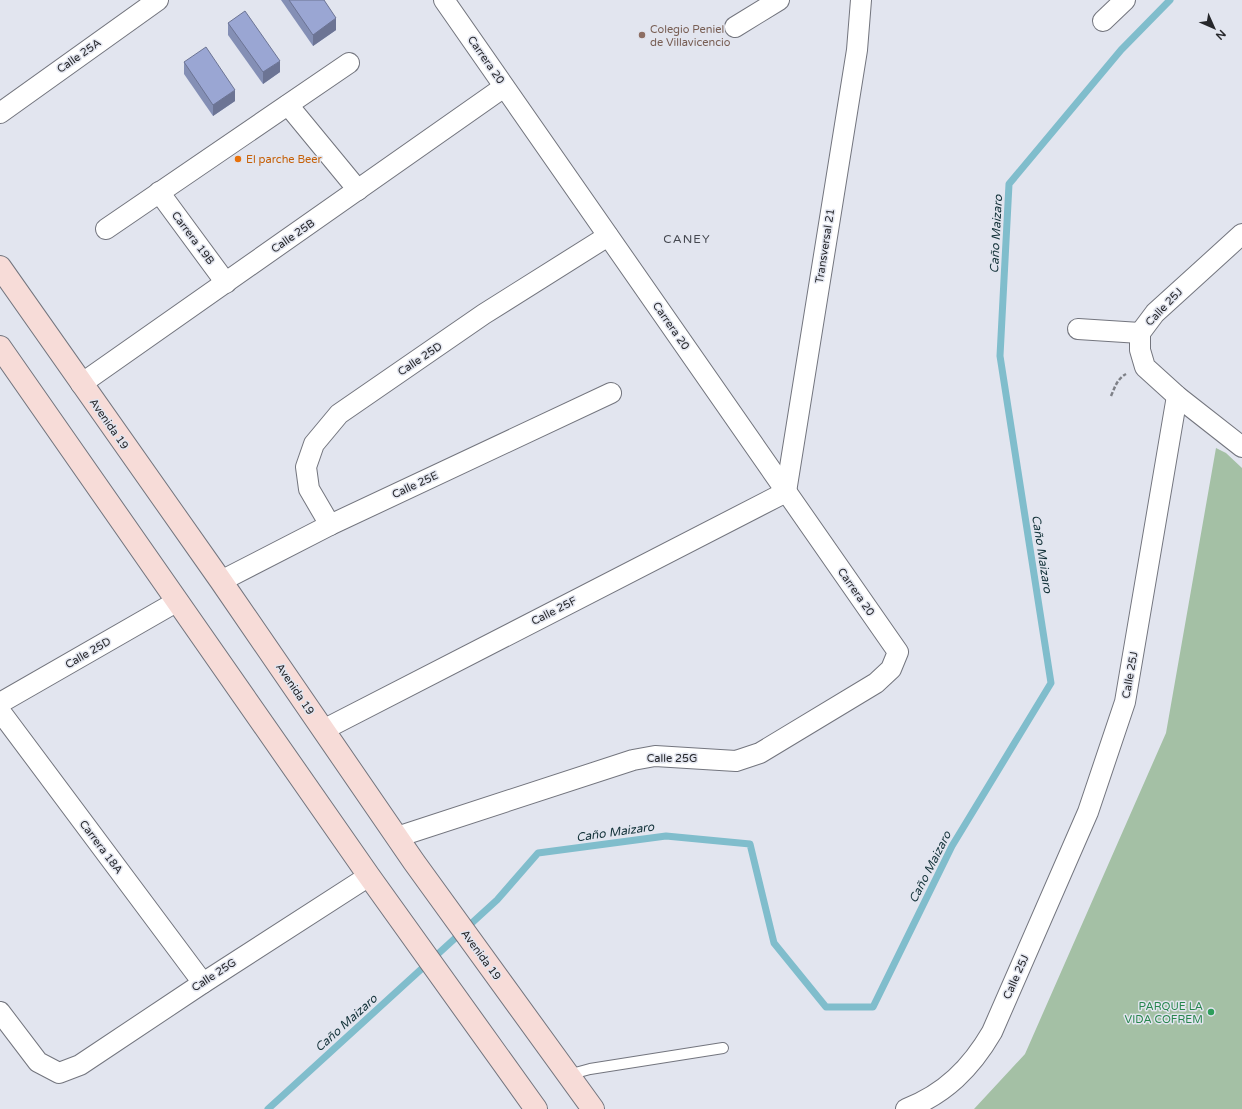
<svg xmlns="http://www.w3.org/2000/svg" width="1242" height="1109" viewBox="0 0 1242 1109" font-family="'Varela Round',sans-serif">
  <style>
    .green { fill: #a4c0a5 }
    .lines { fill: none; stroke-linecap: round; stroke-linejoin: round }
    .stream { stroke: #80bdcc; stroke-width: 7 }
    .service-casing { stroke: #73757e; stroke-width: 12 }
    .minor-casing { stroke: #73757e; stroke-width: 22 }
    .secondary-casing { stroke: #73757e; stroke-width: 24 }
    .path { stroke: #7e8087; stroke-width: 2.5; stroke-dasharray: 4 2; stroke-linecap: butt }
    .service { stroke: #fff; stroke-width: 10 }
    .minor { stroke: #fff; stroke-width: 20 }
    .secondary { stroke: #f7dcd8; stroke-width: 22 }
    .wall { fill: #848fb5 }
    .shaded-wall { fill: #6c7494 }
    .building { fill: #9aa6d3; stroke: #6c7494 }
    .education-dot { fill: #8d6e63; stroke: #e2e5ef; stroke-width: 1.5 }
    .food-dot { fill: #e8710a; stroke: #e2e5ef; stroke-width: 1.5 }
    .leisure-dot { fill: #2e9e5b; stroke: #e2e5ef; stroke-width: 1.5 }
    .labels { text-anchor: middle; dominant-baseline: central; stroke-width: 3; stroke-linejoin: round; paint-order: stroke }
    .education-label { font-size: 11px; fill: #785e54; stroke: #e2e5ef; text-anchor: start }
    .street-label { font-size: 11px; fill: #26272b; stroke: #e2e5ef }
    .food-label { font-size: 11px; fill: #c56008; stroke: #e2e5ef; text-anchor: start }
    .leisure-label { font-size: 11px; fill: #27864d; stroke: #e2e5ef; text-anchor: end }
    .water-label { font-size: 12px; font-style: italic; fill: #133239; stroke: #e2e5ef }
    .neighbourhood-label { font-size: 12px; letter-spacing: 1px; fill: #454850; stroke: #e2e5ef }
  </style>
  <rect width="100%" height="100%" fill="#e2e5ef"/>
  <path class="green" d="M1216,448L1226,453L1242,468V1109H974L1025,1054L1166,733Z"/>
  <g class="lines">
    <path class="stream" d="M268,1109L497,900L538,853L666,836L750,844L774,943L826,1007H873L952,846L1051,683L1000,356L1009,184L1121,50L1170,0"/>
    <g class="service-casing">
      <path id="service" d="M568,1075L590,1069L723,1048"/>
    </g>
    <g class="minor-casing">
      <g id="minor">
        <path d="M1103,21L1125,0"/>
        <path d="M735,27L779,0"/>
        <path d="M288,105L358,190"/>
        <path d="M0,113L158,0"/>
        <path d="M159,192L226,283"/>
        <path d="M106,229L349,63"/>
        <path d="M1242,234L1155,313L1140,333V350L1145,367L1177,396L1242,447"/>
        <path d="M1078,329L1140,333"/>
        <path d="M81,384L504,87"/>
        <path d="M330,525L309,489L306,467L314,444L339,414L484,314L608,236"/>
        <path d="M221,581L330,525L611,393"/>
        <path d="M0,703L176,602"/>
        <path d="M0,711L203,983"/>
        <path d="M323,730L786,492L857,50L861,0"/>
        <path d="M397,837L633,760L655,756L736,761L760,753L876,683L891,669L898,652L444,0"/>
        <path d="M0,1012L38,1062L59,1073L80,1065L203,983L369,876"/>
        <path d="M906,1109C945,1094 971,1068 992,1032L1088,812L1125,702L1177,396"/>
      </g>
    </g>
    <g class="secondary-casing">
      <g id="secondary">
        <path d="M0,267L221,581L414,862L593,1109"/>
        <path d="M0,347L369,876L536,1109"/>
      </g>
    </g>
    <path class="path" d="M1111,396C1115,387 1117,379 1126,374"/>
    <use href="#service" class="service"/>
    <use href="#minor" class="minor"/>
    <use href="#secondary" class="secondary"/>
  </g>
  <g class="wall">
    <path d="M281,0H324L336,30L313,46Z"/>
    <path d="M228,23L280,72L263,84L228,35Z"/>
    <path d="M184,62L235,101L213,116L184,74Z"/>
  </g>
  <g class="shaded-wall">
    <path d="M336,18V30L313,46V35Z"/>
    <path d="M280,61V72L263,84V72Z"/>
    <path d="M235,90V101L213,116V105Z"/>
  </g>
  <g class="building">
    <path d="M289,0H324L336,18L313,35Z"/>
    <path d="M245,11L280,61L263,72L228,23Z"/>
    <path d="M206,47L235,90L213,105L184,62Z"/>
  </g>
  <circle class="education-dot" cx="642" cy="35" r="4"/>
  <circle class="food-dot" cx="238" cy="159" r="4"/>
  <circle class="leisure-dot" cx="1211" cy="1012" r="4"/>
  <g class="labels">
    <g class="education-label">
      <text x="650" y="29">Colegio Peniel<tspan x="650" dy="13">de Villavicencio</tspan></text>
    </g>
    <g class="street-label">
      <text transform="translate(79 56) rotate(-35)">Calle 25A</text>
      <text transform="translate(486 60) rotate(55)">Carrera 20</text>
      <text transform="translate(293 236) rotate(-35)">Calle 25B</text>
      <text transform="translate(193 238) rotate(53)">Carrera 19B</text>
      <text transform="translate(825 246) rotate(-81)">Transversal 21</text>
      <text transform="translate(1164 307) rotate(-46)">Calle 25J</text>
      <text transform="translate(671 326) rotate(55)">Carrera 20</text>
      <text transform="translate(420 359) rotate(-34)">Calle 25D</text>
      <text transform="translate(109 424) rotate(55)">Avenida 19</text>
      <text transform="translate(415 485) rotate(-25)">Calle 25E</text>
      <text transform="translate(856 592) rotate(55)">Carrera 20</text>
      <text transform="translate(554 611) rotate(-27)">Calle 25F</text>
      <text transform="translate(88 653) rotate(-30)">Calle 25D</text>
      <text transform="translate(1130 675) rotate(-80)">Calle 25J</text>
      <text transform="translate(295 689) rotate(56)">Avenida 19</text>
      <text x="672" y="758">Calle 25G</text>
      <text transform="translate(101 847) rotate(53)">Carrera 18A</text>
      <text transform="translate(481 955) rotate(54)">Avenida 19</text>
      <text transform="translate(214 975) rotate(-33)">Calle 25G</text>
      <text transform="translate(1016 977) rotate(-66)">Calle 25J</text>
    </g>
    <g class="food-label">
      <text x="246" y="159">El parche Beer</text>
    </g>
    <g class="leisure-label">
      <text x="1203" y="1006">PARQUE LA<tspan x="1203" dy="13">VIDA COFREM</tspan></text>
    </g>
    <g class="water-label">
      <text transform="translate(996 234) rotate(-87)">Caño Maizaro</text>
      <text transform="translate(1042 554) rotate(81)">Caño Maizaro</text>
      <text transform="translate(615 832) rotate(-8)">Caño Maizaro</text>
      <text transform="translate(930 867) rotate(-63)">Caño Maizaro</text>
      <text transform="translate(346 1023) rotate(-42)">Caño Maizaro</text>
    </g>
    <g class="neighbourhood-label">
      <text x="687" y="239">CANEY</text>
    </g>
  </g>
  <g transform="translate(1214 28) rotate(135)" stroke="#e2e5ef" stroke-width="3" paint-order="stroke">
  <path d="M0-3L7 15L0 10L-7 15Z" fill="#26272b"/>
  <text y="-6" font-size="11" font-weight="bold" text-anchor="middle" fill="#26272b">N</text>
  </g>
</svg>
